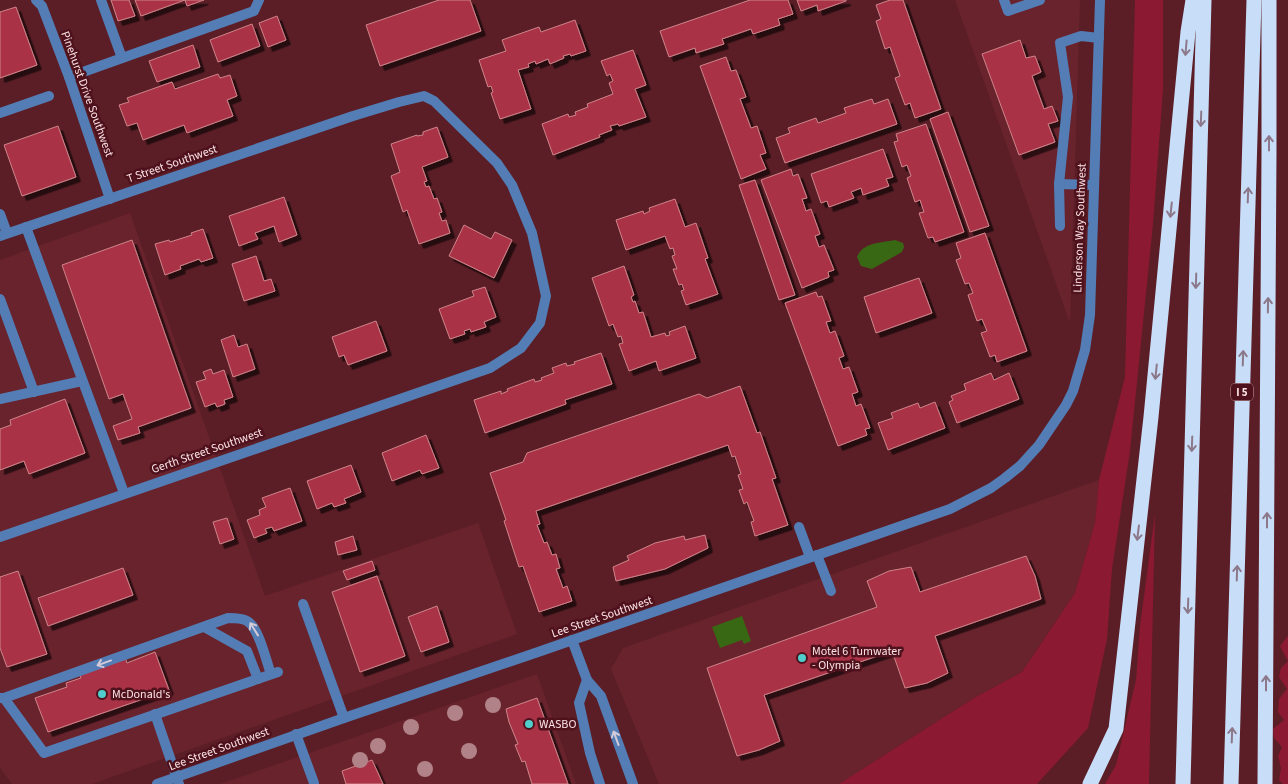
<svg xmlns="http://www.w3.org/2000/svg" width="1288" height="784" viewBox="0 0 1288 784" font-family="'Source Sans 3',sans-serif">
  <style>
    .built { fill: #69232d }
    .green { fill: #8b1932 }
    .water { fill: #396814 }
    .building { fill: #aa3347; stroke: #ce848a; filter: url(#shadow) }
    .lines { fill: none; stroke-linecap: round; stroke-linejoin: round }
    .service { stroke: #537db4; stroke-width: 10 }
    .minor { stroke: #537db4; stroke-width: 10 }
    .tertiary { stroke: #537db4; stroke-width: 10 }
    .motorway { stroke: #c8ddf8; stroke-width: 15 }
    .tree { fill: #b18388 }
    .oneway { stroke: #8c788a }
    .oneway2 { stroke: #d2cad8 }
    .poi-dot { fill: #52cdcd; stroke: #4f121d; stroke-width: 2 }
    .labels { text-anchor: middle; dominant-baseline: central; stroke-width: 5; stroke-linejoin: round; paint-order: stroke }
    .shield { fill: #4f121d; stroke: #c8a4a8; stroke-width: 1 }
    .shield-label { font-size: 11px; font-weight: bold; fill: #fce3e4 }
    .street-label { font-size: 12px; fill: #fce3e4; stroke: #4f121d }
    .poi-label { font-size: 12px; fill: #fce3e4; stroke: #4f121d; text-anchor: start }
  </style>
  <defs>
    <filter id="shadow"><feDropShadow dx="4.5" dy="4.5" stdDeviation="0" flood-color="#0009"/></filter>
  </defs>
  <rect width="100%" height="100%" fill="#5b1e26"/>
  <g class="built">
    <path d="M955,0H1080L1070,323Z"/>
    <path d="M130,213L265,596L478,523L517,634L92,784H12L0,768V260Z"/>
    <path d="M1099,480L1095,523L1075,593L1022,672L974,698L839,784H659L611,669L623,648Z"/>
    <path d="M537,674L576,784H220Z"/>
  </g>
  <g class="green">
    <path d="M1135,0H1163V89L1153,224L1130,451L1112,569L1107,639L1088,728L1037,784H839L974,698L1022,672L1075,593L1095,523L1099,480L1125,377Z"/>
    <path d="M1155,514L1149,784H1105L1116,765L1136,680L1140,626Z"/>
    <path d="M1288,636V784H1283L1279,780L1281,768L1278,756L1282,747L1274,738L1273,729L1284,720L1278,712L1279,699L1287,689L1279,677L1281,668L1288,661L1280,646Z"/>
  </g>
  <g class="water">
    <path d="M895,240L903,243L904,247L902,252L872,269L861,266L857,257C863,242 881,243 895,240Z"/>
    <path d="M742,616L751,641L744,644L742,640L720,648L712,627Z"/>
  </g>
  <g class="building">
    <path d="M111,0H129L135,16L118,21Z"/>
    <path d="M135,0H204L187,6L185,0L141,16Z"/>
    <path d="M439,0H470L481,31L380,66L366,25Z"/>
    <path d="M750,0H788L793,14L778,19L780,25L753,34L751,29L722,39L724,44L696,53L695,48L669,57L660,31Z"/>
    <path d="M797,0H846V1L818,11L817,5L801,11Z"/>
    <path d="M890,0H903L941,109L915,118L910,103L905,105L895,78L900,76L890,47L885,49L876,21L881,19L876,5Z"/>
    <path d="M16,7L37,65L0,78V12Z"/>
    <path d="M277,16L286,40L268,47L259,23Z"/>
    <path d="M575,20L586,51L571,56L570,54L563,56L564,58L550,64L548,59L536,64L535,61L528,64L529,67L518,70L531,109L500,119L491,93L493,92L491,86L488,87L479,60L506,51L502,40L539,27L541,32Z"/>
    <path d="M252,24L260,46L218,62L210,40Z"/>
    <path d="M1020,40L1026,58L1035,56L1041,72L1032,76L1044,109L1052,106L1058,121L1048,124L1055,142L1019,155L982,54Z"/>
    <path d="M193,45L200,67L157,82L149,61Z"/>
    <path d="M633,50L646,85L635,89L646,117L619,126L618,124L610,126L612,130L599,135L600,137L553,155L542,124L568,114L569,117L576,115L575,112L588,107L587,104L613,94L609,83L613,81L610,74L607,76L601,61Z"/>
    <path d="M726,57L731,71L736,70L746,97L740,99L751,128L757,126L766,153L760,155L766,169L741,179L700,66Z"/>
    <path d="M218,74L220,78L230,75L237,96L227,100L233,116L187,133L184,125L143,140L137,123L127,126L119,105L129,102L127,98L172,82L175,89Z"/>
    <path d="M872,99L874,104L888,99L897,124L785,163L776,138L790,133L788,128L816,118L818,123L846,113L844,108Z"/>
    <path d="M948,112L989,226L970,232L930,119Z"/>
    <path d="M926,124L964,232L935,242L933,237L928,238L919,213L924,212L920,200L915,202L907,178L911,176L907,165L902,167L894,142L898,141L896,134Z"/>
    <path d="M58,126L76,177L22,196L4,145Z"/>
    <path d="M437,127L448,157L422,167L427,181L424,182L426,187L429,186L434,199L437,198L442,212L439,213L442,221L446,220L450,233L419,244L407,210L403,212L391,176L400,172L391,144L417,135V136L423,135V132Z"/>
    <path d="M883,149L893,177L886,179L889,186L863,195L861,188L851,192L854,198L829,207L827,201L821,203L811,174Z"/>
    <path d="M791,169L793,176L798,174L807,198L802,199L806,211L811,209L820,234L815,236L819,247L824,245L834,270L828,272L829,277L802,288L761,180Z"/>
    <path d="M755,180L795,295L779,300L739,185Z"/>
    <path d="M284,197L297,235L279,242L274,226L255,233L258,239L239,246L229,216Z"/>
    <path d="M675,199L685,227L696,223L708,258L705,259L718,294L686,305L681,291L684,290L682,284L679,285L673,269H677L672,256L675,255L673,248L670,249L665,236L626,250L616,220L643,211L644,214L650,211L649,208Z"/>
    <path d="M464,225L491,239L495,232L512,240L494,278L449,256Z"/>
    <path d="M203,229L213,258L201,262L199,259L180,266L181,269L165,275L155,244L169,240L170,242L192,235L191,233Z"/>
    <path d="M985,233L1027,351L997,362L995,355L990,357L981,333L987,331L982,319L977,321L968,295L973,293L969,283L965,284L956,260L961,258L956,243Z"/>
    <path d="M132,240L191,408L138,427L140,433L118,440L113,426L132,419L123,394L109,399L62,265Z"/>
    <path d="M256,256L264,281L271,279L275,291L244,301L232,264Z"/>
    <path d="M624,266L634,295L631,297L633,302L635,301L639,313L643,312L651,337L665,333L666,336L670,335L669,332L685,326L696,358L659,371L656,361L629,371L619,344L623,343L621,336L618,337L613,324L609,326L592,278Z"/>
    <path d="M919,278L932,313L876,333L864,297Z"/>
    <path d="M485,287L496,317L484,322L486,327L471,332L470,329L464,331L465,334L450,339L439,309L474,296L472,291Z"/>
    <path d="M816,292L818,297L822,296L831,321L826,322L830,333L835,331L844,356L839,358L843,369L849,367L858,392L852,394L856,406L861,404L870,428L865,429L867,435L838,446L785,303Z"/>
    <path d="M376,321L387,351L348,365L344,355L339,357L332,337Z"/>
    <path d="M234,335L238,347L247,344L255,369L233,377L221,340Z"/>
    <path d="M601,353L612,384L565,400L566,404L485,433L474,400L501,391V394L508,391L507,389L534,379L535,382L542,380L541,378L554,373L552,368L566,363L567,366L575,364L574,362Z"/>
    <path d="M211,369L213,374L224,370L233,397L224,400L225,404L217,407L215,403L205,407L196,382L206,379L203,372Z"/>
    <path d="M991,373L994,380L1009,373L1019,399L957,423L949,402L953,400L951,396L966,390L964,384Z"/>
    <path d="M740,386L757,433L760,432L776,478L772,479L788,525L755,536L751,522L754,521L747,502L744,504L739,490L743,489L738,475L741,474L735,456L732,457L728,445L536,511L540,524L537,525L544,543L547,542L552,555L556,554L560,568L556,569L563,588L567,586L572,601L539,612L523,566L519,567L504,521L506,520L490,473L523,462L527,453L699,394L707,398Z"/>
    <path d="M65,399L85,453L29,474L24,461L0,470V429L11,425L10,420Z"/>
    <path d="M935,402L945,428L888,450L878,423L893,418L891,413L918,403L920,408Z"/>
    <path d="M426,435L439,468L422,474L420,470L392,481L382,453Z"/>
    <path d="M351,465L361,492L344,499L346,503L334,507L332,503L317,509L307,481Z"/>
    <path d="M290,488L302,521L274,531L272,527L265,529L267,533L254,538L247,520L260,515L259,510L266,507L262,498Z"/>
    <path d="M227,518L234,539L220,544L213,522Z"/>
    <path d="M705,535L708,548L665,569L616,581L613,567L629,560L627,556L655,543L684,536L685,540Z"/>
    <path d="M353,536L357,550L338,555L335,542Z"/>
    <path d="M1026,556L1035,576L1041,599L935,636L948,673L927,683L905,688L892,651L764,695L780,741L759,750L737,756L707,668L877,607L867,581L889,571L911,567L920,592Z"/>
    <path d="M372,561L375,570L347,580L343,571Z"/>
    <path d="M123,568L133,595L48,626L38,598Z"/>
    <path d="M18,571L47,654L7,667L0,648V577Z"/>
    <path d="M377,576L405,656L360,672L332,592Z"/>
    <path d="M437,606L449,642L421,652L408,617Z"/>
    <path d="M155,652L169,690L48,732L35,698L67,687L66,683L81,678L79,673L125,657L127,663Z"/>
    <path d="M537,698L568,784H532L525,761L522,762L515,745L518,744L509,722L506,709Z"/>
    <path d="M372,760L383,784H346L342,771Z"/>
  </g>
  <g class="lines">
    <g class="service">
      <path d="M101,0L122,58"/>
      <path d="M1004,0L1008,11L1040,0"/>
      <path d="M69,77L254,11L259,0"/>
      <path d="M0,113L49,96"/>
      <path d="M1059,184L1094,185"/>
      <path d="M0,214L7,233"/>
      <path d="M1060,226L1059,184L1068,97L1060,43L1081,36L1099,38"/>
      <path d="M26,227L124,493"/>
      <path d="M0,299L34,392"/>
      <path d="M0,399L82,381"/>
      <path d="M799,527L810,557"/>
      <path d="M817,555L831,591"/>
      <path d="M303,604L344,718"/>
      <path d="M204,627L247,651L258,679"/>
      <path d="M0,698H4L44,753L278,672"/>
      <path d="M4,698L228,618C234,618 242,618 247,621C259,627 266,661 271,674"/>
      <path d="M155,714L179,784"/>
      <path d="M296,734L314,783"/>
    </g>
    <g class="minor">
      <path d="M36,0L42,6L69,77L110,199"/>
      <path d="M0,236L353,116L399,102L424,96L434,101L497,163L512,185L532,233L546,296L540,323L521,348L490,368L0,537"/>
    </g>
    <g class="tertiary">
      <path d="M572,640L587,680L601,696L633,784"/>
      <path d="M587,680L579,703L590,753L600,784"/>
      <path d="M157,784L344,718L541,651L950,509L991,488L1005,478L1020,466L1039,445L1066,405L1073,391L1085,350L1090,315L1100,0"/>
    </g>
    <g class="motorway">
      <path d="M1090,784L1116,729L1151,417L1188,32L1193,0"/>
      <path d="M1183,784L1204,0"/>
      <path d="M1231,784L1254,0"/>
      <path d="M1265,784L1269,152V0"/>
    </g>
  </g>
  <g class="tree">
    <circle cx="493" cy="705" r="8"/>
    <circle cx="455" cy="713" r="8"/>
    <circle cx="411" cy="727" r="8"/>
    <circle cx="378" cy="746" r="8"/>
    <circle cx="469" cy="751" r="8"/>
    <circle cx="360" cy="760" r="8"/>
    <circle cx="425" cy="769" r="8"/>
  </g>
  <defs><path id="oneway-shaft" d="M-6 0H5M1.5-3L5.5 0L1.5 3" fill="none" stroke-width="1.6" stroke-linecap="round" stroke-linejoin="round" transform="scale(1.25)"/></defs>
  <g class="oneway">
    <use href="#oneway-shaft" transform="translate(1186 48) rotate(95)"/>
    <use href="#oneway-shaft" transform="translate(1201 119) rotate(92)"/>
    <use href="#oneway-shaft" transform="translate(1269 143) rotate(-90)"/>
    <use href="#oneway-shaft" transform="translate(1248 195) rotate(-88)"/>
    <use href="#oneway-shaft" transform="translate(1171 210) rotate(96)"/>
    <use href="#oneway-shaft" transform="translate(1196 281) rotate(92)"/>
    <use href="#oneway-shaft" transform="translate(1268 305) rotate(-89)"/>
    <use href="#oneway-shaft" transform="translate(1243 358) rotate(-88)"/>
    <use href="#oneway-shaft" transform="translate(1156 372) rotate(96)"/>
    <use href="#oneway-shaft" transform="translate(1192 444) rotate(92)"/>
    <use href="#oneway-shaft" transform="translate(1267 520) rotate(-90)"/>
    <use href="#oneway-shaft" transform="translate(1138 533) rotate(97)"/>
    <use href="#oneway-shaft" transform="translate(1237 573) rotate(-88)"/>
    <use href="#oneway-shaft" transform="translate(1188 606) rotate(92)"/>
    <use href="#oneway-shaft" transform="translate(1266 683) rotate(-90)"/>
    <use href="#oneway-shaft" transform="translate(1232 735) rotate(-88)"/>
  </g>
  <g class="oneway2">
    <use href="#oneway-shaft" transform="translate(254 629) rotate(-122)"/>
    <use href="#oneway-shaft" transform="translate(104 663) rotate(160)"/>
    <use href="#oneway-shaft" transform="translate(616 738) rotate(-110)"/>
  </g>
  <g class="poi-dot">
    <circle cx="802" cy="658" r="5"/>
    <circle cx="102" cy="694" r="5"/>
    <circle cx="529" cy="724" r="5"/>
  </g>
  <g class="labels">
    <rect class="shield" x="1231" y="383.5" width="22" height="17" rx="4"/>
    <g class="shield-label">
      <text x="1242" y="392">I 5</text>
    </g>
    <g class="street-label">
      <text transform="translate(87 94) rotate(70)">Pinehurst Drive Southwest</text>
      <text transform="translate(172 164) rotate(-19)">T Street Southwest</text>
      <text transform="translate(1080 228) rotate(-88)">Linderson Way Southwest</text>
      <text transform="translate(207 451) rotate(-19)">Gerth Street Southwest</text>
      <text transform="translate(602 617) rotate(-19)">Lee Street Southwest</text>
      <text transform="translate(219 749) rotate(-20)">Lee Street Southwest</text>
    </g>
    <g class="poi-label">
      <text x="812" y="651">Motel 6 Tumwater<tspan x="812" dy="14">- Olympia</tspan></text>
      <text x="112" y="694">McDonald's</text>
      <text x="539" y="724">WASBO</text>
    </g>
  </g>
</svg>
